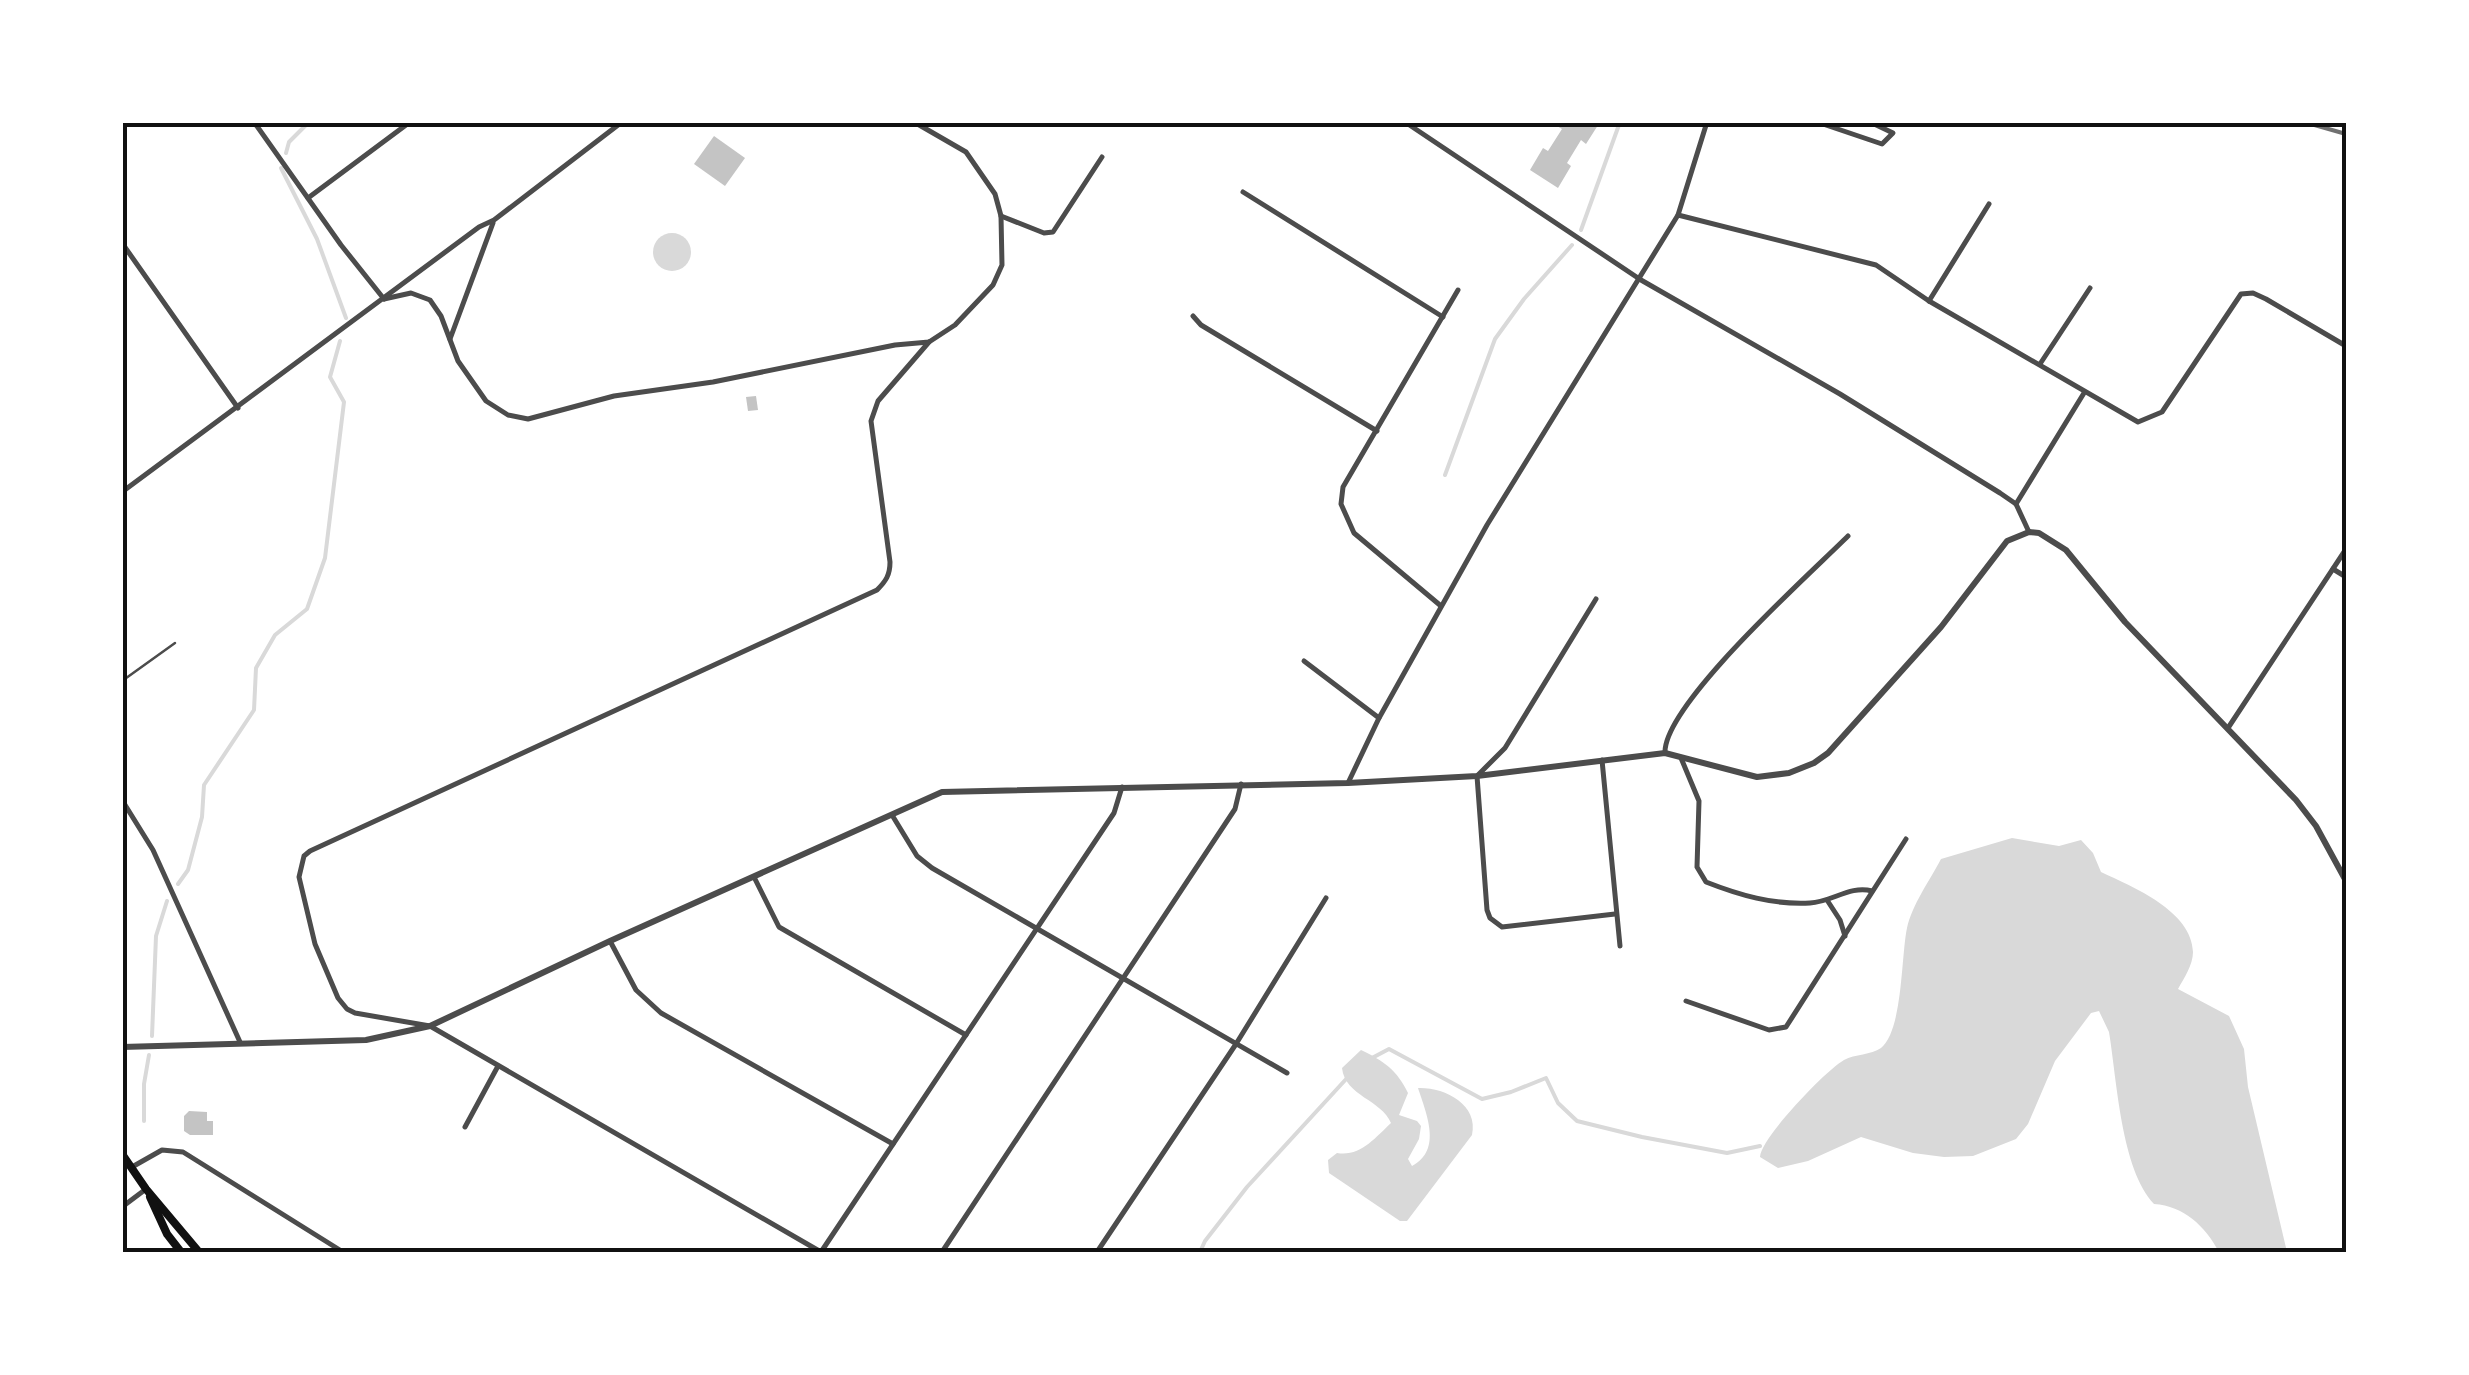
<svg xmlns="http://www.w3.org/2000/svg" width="2469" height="1375" viewBox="0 0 2469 1375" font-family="'Sofia Sans Condensed',sans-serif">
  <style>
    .water { fill: #d9d9d9 }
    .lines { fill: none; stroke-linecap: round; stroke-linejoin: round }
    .stream { stroke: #d9d9d9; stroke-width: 4 }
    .building { fill: #c4c4c4 }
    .service { stroke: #4c4c4c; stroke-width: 2.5 }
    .minor { stroke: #4c4c4c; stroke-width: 5 }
    .tertiary { stroke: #4c4c4c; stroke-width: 6 }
    .primary { stroke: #111; stroke-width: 8 }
    .rail { stroke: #707070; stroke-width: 4 }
    .neatline { fill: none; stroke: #111; stroke-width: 4 }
  </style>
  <rect width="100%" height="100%" fill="#fff"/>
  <g class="water">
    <circle cx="672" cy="252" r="19"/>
    <path d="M2012,838L2059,846L2081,840L2093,853L2101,872C2133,887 2192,911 2193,952C2193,965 2184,978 2178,989L2229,1016L2244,1049L2248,1087L2287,1252H2219C2205,1226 2184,1206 2154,1204C2121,1169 2117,1081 2109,1032L2099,1011L2091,1013L2055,1061L2028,1124L2016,1139L1973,1156L1944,1157L1913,1153L1861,1137L1808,1161L1778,1168L1760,1157C1761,1138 1825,1071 1844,1060C1855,1054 1871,1055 1881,1048C1903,1030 1901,956 1907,928C1912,905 1930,880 1941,859Z"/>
    <path d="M1361,1050C1384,1061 1397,1070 1408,1093L1399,1115L1417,1121L1421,1126L1419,1139L1408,1159L1412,1166C1443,1150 1426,1113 1418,1088C1444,1087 1479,1104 1472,1135L1407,1221H1400L1329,1173L1328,1160L1337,1153C1360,1157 1375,1138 1391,1123C1382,1100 1345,1096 1342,1068Z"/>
  </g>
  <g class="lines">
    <g class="stream">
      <path d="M286,153L289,142L309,122"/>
      <path d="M281,168L317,239L346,318"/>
      <path d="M1581,230L1620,122"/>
      <path d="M1445,475L1495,339L1524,299L1572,245"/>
      <path d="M178,884L188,870L202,817L204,785L254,710L256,668L275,635L307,609L325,558L344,402L330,377L340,341"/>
      <path d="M152,1036L156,936L167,901"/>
      <path d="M1370,1059L1389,1049L1482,1099L1511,1092L1546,1078L1558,1103L1577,1121L1642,1137L1727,1153L1760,1146"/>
      <path d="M144,1121V1084L149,1055"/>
      <path d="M1200,1252L1205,1241L1247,1187L1348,1077"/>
    </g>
  </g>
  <g class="building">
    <path d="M1559,122H1600L1586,144L1581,140L1567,163L1571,166L1558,188L1530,170L1543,148L1548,151L1562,129L1557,126Z"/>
    <path d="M714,136L745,158L725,186L694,164Z"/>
    <path d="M756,396L758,410L748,411L746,397Z"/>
    <path d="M189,1111L207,1112V1121H213V1135H190L184,1131V1116Z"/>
  </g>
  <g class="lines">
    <path class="service" d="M122,681L175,643"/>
    <g class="minor">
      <path d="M254,122L341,245L384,299"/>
      <path d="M1405,122L1641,280L1840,394L2000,493L2016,504L2029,532"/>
      <path d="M1817,122L1882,144L1893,133L1870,122"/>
      <path d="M1243,192L1443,317"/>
      <path d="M308,198L410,122"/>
      <path d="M1678,215L1876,265L1929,301L2138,422L2162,412L2241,294L2253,293L2266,299L2346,346"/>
      <path d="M1001,216L1044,233L1053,232L1102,157"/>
      <path d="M122,243L238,408"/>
      <path d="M384,299L411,293L430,300L441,316L458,361L486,401L508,415L528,419L614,396L713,382L895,345L929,342L955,325L993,285L1002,265L1001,216L995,194L966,152L914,122"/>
      <path d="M1929,301L1989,204"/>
      <path d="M1193,316L1201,325L1377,431"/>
      <path d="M450,339L493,223"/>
      <path d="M929,342L878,401L871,421L890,562C890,575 886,581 877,590L310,851L304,856L299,877L315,944L338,998L347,1009L355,1013L430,1026L821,1252L1114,813L1122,787"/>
      <path d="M2040,364L2090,288"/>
      <path d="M122,492L479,227L494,220L622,122"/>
      <path d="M2016,504L2084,393"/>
      <path d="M2333,569L2346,577"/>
      <path d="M1596,599L1505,748L1477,776L1487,910L1490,918L1502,927L1615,914"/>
      <path d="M1441,606L1354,533L1341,504L1343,487L1458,290"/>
      <path d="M1304,661L1379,718"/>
      <path d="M2228,728L2346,549"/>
      <path d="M1665,753C1663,705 1810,574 1848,536"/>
      <path d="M1681,758L1699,801L1697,867L1706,882C1739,895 1773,905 1810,903C1832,902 1850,885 1872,891"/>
      <path d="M1602,760L1620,946"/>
      <path d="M1348,783L1379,718L1487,525L1678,215L1707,122"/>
      <path d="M122,800L153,850L240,1042"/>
      <path d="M892,815L917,856L932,868L1287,1073"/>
      <path d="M754,877L779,927L966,1035"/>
      <path d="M1827,900L1840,920L1845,936"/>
      <path d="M610,941L636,990L661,1013L893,1144"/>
      <path d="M1686,1001L1769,1030L1786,1027L1906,839"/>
      <path d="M465,1127L498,1066"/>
      <path d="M132,1167L162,1150L183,1152L343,1252"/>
      <path d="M122,1207L146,1189"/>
      <path d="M942,1252L1235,809L1241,784"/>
      <path d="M1097,1252L1236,1044L1326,898"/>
    </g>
    <path class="tertiary" d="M122,1047L366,1040L430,1026L610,941L942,792L1348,783L1477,776L1665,753L1757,777L1789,773L1814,763L1828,753L1941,627L2007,541L2029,532L2039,533L2066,550L2125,622L2296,800L2316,826L2346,881"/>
    <g class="primary">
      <path d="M122,1154L146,1189L199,1252"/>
      <path d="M150,1197L167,1234L181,1252"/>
    </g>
    <path class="rail" d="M2304,122L2346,134"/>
  </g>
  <rect width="2469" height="1375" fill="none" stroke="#ffffff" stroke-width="250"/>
  <rect x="125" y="125" width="2219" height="1125" class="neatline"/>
</svg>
